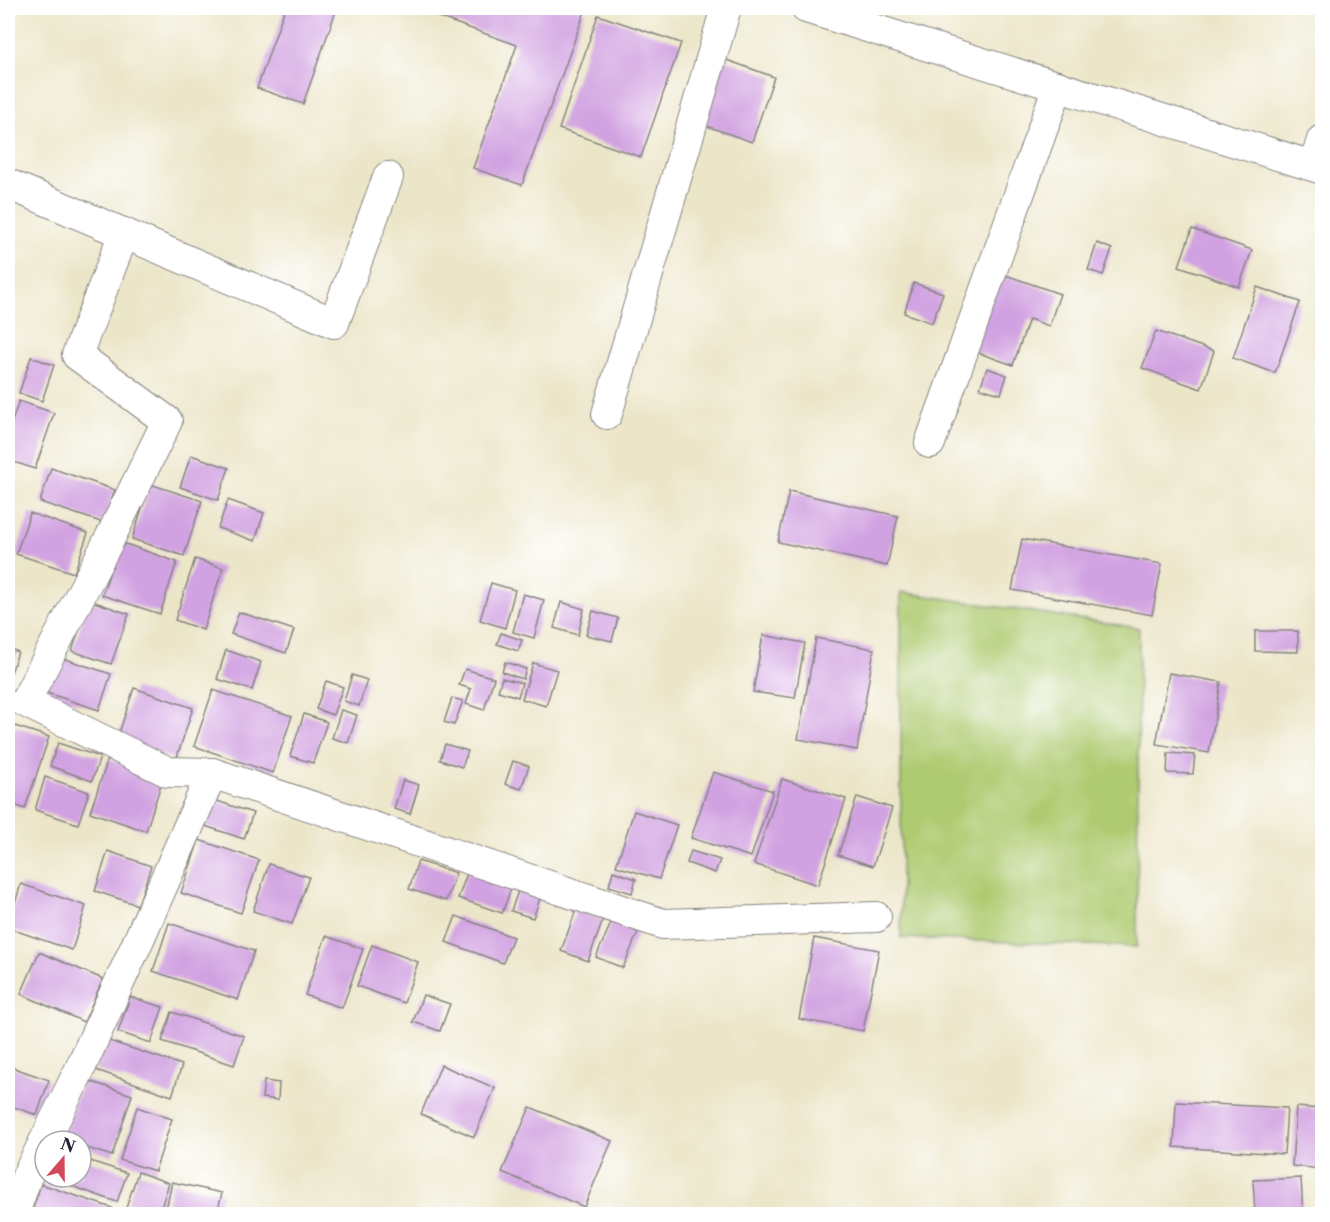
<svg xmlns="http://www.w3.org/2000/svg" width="1330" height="1222" viewBox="0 0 1330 1222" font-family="'Libre Caslon Text',serif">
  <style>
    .green { fill: #afcb71; stroke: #687656; stroke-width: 1.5 }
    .building { fill: #d1a2e1 }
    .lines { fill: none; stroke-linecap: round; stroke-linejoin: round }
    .street-casing { stroke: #878482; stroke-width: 32 }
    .street { stroke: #fff; stroke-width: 30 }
  </style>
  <rect width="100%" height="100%" fill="#fff"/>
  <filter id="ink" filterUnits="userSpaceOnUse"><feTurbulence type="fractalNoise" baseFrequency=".0167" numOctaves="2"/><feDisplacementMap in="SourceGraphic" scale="12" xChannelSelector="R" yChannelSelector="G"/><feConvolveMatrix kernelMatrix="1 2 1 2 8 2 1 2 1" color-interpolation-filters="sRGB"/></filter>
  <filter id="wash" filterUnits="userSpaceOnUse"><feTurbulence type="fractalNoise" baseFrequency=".008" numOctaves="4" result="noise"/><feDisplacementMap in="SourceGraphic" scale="24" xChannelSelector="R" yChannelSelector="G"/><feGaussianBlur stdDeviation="1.35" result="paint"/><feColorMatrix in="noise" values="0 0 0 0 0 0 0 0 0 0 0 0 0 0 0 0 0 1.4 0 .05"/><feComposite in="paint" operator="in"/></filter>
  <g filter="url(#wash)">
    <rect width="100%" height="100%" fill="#ece6c9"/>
    <path class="green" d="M901,592L1139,628L1137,947L901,938Z"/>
    <g id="blocks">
      <g class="building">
        <path d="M285,8H337L303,104L257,88Z"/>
        <path d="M429,8H576L585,11L522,185L473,168L517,45L427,13Z"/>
        <path d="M598,15L681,43L641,157L559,129Z"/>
        <path d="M724,59L774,77L752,142L701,124Z"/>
        <path d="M1192,229L1252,250L1239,287L1179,266Z"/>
        <path d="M1097,243L1112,249L1103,275L1088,270Z"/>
        <path d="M1000,273L1060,294L1049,326L1029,319L1013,365L973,351Z"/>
        <path d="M914,283L943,293L932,323L904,313Z"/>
        <path d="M1257,287L1300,302L1275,373L1233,358Z"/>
        <path d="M1156,331L1214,351L1201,389L1142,368Z"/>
        <path d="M31,357L54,365L42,401L19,393Z"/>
        <path d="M987,368L1007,375L1001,394L980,388Z"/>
        <path d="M19,401L54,413L35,469L8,460V433Z"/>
        <path d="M191,455L229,468L218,500L180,487Z"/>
        <path d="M51,468L115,490L104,523L40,502Z"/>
        <path d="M150,484L202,501L184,556L132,539Z"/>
        <path d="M789,491L898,516L887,566L778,542Z"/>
        <path d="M228,500L264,513L255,541L218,528Z"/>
        <path d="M30,513L88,533L74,573L16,554Z"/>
        <path d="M1022,539L1162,564L1152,615L1012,590Z"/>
        <path d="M120,542L177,562L160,614L102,595Z"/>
        <path d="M195,559L223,568L203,630L175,620Z"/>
        <path d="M491,583L515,590L505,628L480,620Z"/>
        <path d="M523,594L544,600L534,638L513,632Z"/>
        <path d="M89,600L129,614L111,664L72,651Z"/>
        <path d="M561,602L584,609L578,635L554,628Z"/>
        <path d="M593,611L618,618L612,641L586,635Z"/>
        <path d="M239,612L294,630L286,653L231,634Z"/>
        <path d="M1255,631H1298V652L1255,651Z"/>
        <path d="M501,633L522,640L518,651L497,644Z"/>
        <path d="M763,635L805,643L795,698L753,692Z"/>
        <path d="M816,638L874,649L857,750L798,739Z"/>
        <path d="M8,648L18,652L8,682Z"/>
        <path d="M226,650L261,662L252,690L217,679Z"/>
        <path d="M56,656L111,674L99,710L44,692Z"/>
        <path d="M505,662L526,669L523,679L502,672Z"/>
        <path d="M533,663L557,670L546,706L522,699Z"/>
        <path d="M465,669L494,678L484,710L466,704L471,689L459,685Z"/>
        <path d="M1169,673L1221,682L1209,753L1156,744Z"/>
        <path d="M352,675L367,680L359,706L344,701Z"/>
        <path d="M502,678L522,683L518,697L498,691Z"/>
        <path d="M326,681L343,687L333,715L316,709Z"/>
        <path d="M134,688L193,708L176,760L117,739Z"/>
        <path d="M213,690L292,716L273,773L194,746Z"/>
        <path d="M452,698L463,701L454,725L444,722Z"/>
        <path d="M341,710L357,715L348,743L332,738Z"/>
        <path d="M304,714L327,722L313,763L290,756Z"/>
        <path d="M15,726L49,737L25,809L8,803V750Z"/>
        <path d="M58,743L100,757L92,781L50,766Z"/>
        <path d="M445,744L468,751L462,767L440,760Z"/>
        <path d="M1168,753L1195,755L1193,774L1167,773Z"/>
        <path d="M108,759L163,778L146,831L90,812Z"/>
        <path d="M513,761L529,766L521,789L505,784Z"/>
        <path d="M713,772L773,791L751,857L691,838Z"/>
        <path d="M45,777L89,792L78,824L35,810Z"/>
        <path d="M782,779L846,799L818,885L754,864Z"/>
        <path d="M403,780L419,785L410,814L394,809Z"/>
        <path d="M857,797L892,808L873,866L838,855Z"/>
        <path d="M211,799L253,813L244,839L202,825Z"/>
        <path d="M634,811L677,825L659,879L616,866Z"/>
        <path d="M199,840L259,860L241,913L181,893Z"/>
        <path d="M108,851L151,866L138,905L95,891Z"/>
        <path d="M691,851L720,860L715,873L687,863Z"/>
        <path d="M418,861L456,873L446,901L409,889Z"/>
        <path d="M269,864L309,877L292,924L253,911Z"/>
        <path d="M468,871L512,886L502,913L458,898Z"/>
        <path d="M613,871L636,879L632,893L609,886Z"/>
        <path d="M21,884L86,906L72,950L8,928V925Z"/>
        <path d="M519,888L541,896L533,918L511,911Z"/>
        <path d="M576,910L603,920L588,961L561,951Z"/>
        <path d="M456,916L513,937L503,963L446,942Z"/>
        <path d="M612,921L638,932L623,968L596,957Z"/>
        <path d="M169,923L254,951L238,1000L153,971Z"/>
        <path d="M326,936L363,949L342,1008L305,995Z"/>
        <path d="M814,938L879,950L863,1031L799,1019Z"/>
        <path d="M372,945L418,962L404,1003L357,986Z"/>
        <path d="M39,952L103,979L84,1022L21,994Z"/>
        <path d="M423,995L450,1004L440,1031L413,1022Z"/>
        <path d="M130,997L163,1007L151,1043L118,1032Z"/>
        <path d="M172,1012L244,1036L234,1065L162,1041Z"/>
        <path d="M106,1040L182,1065L172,1096L96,1070Z"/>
        <path d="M441,1065L495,1088L474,1137L421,1114Z"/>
        <path d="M8,1066L49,1080L37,1115L8,1105Z"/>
        <path d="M83,1079L132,1095L112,1156L81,1146V1141H67L62,1139Z"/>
        <path d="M264,1081L279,1083L278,1100L262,1098Z"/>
        <path d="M1176,1102L1287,1108L1284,1154L1174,1147Z"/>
        <path d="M137,1107L172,1119L155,1171L120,1160Z"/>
        <path d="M530,1107L612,1141L584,1207L502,1172Z"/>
        <path d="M1296,1107L1322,1109V1169L1292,1166Z"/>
        <path d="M81,1158L127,1173L117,1202L46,1177H81Z"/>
        <path d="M138,1172L169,1183L159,1214H145L126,1208Z"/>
        <path d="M1301,1178L1303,1214H1255L1253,1180Z"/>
        <path d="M172,1182L222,1193L217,1214H165Z"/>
        <path d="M41,1184L112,1208L109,1214H31Z"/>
      </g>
    </g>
  </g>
  <g filter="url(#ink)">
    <use href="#blocks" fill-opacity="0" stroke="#878482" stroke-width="1.5"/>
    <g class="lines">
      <g class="street-casing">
        <g id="street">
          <path d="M806,8L1322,169"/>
          <path d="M1314,166L1322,140"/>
          <path d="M8,184L334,323L388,177"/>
          <path d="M124,233L77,355L167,421L110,538L25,702L168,772L212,773"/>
          <path d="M607,414L726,8"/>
          <path d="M930,443L1058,86"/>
          <path d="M14,1214L27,1176L79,1071L140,937L212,773L663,924L876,917"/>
        </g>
      </g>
      <use href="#street" class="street"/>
    </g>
  </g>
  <rect width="1330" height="1222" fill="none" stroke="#fff" stroke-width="30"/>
  <g transform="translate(63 1159) rotate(20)"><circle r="28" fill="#ffffff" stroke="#a7a7b1" stroke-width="1.5"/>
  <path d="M0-4.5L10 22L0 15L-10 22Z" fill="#d1495b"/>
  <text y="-9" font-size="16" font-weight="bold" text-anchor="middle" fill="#22223b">N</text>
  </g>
</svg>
